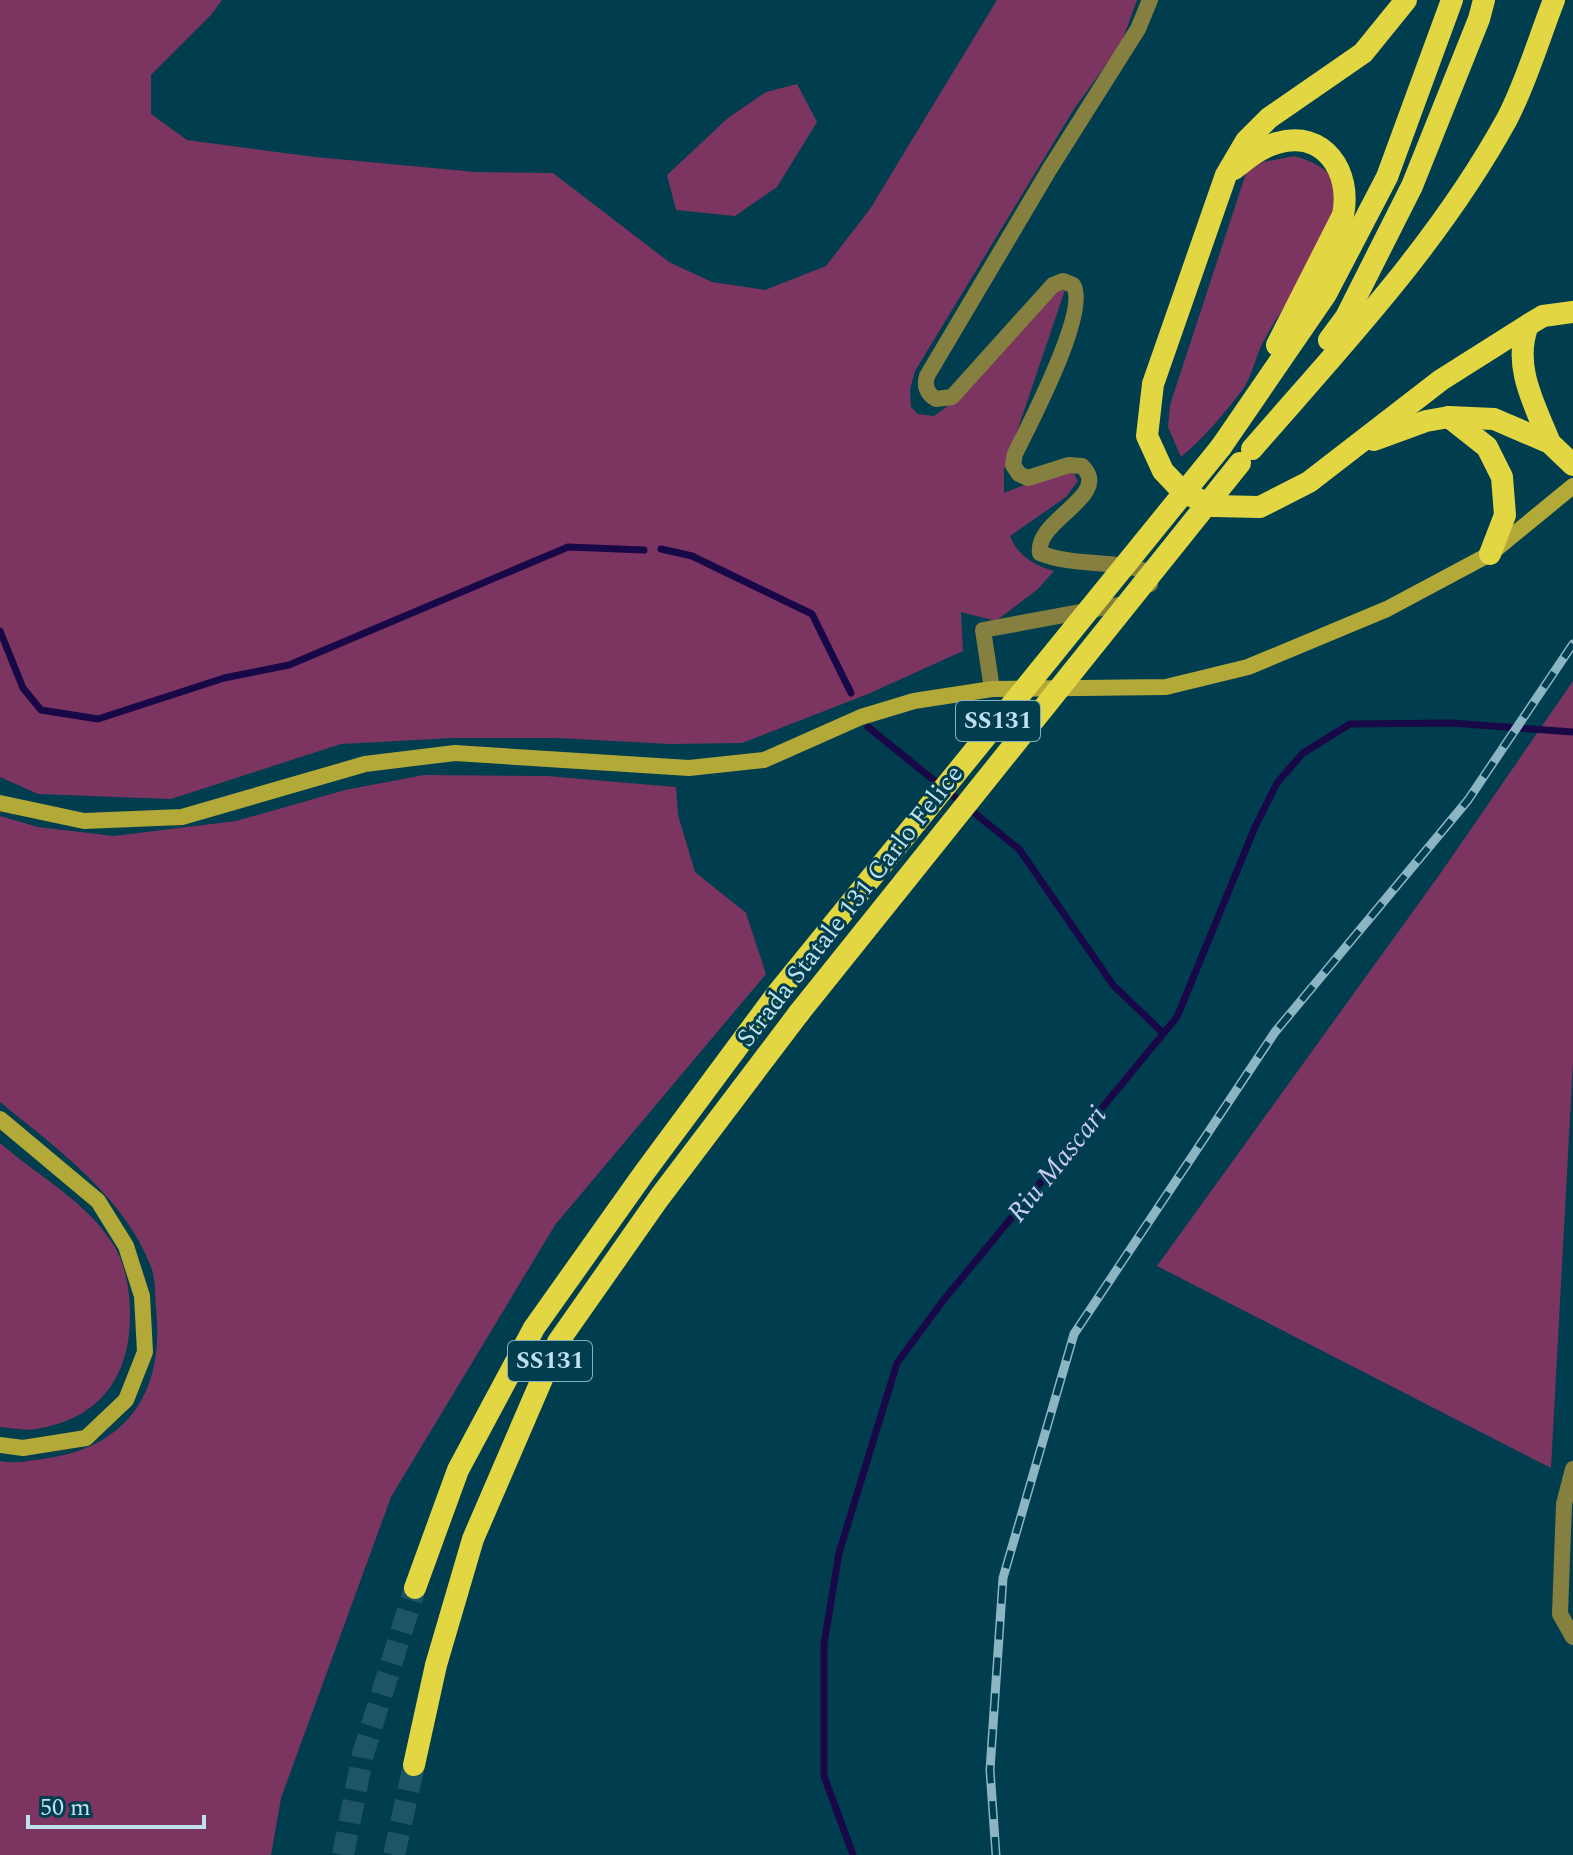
<svg xmlns="http://www.w3.org/2000/svg" width="1573" height="1855" viewBox="0 0 1573 1855" font-family="Spectral,serif">
  <style>
    .green { fill: #7c3561 }
    .lines { fill: none; stroke-linecap: round; stroke-linejoin: round }
    .stream { stroke: #190847; stroke-width: 7 }
    .trunk-tunnel { stroke: #1d5567; stroke-width: 22; stroke-dasharray: 22 11; stroke-linecap: butt }
    .minor { stroke: #85803f; stroke-width: 16 }
    .secondary { stroke: #b2a938; stroke-width: 16 }
    .trunk { stroke: #e2d742; stroke-width: 22 }
    .rail-casing { stroke: #8cb5c4; stroke-width: 9 }
    .rail { stroke: #003d4f; stroke-width: 6; stroke-dasharray: 18; stroke-linecap: butt }
    .trunk-bridge { stroke: #e2d742; stroke-width: 22 }
    .labels { text-anchor: middle; dominant-baseline: central; stroke-width: 6; stroke-linejoin: round; paint-order: stroke }
    .shield { fill: #003d4f; stroke: #86afbe; stroke-width: 2 }
    .shield-label { font-size: 24px; font-weight: bold; fill: #bfe0ee }
    .street-label { font-size: 26px; fill: #bfe0ee; stroke: #003d4f }
    .water-label { font-size: 28px; font-style: italic; fill: #cacaf9; stroke: #003d4f }
  </style>
  <rect width="100%" height="100%" fill="#003d4f"/>
  <g class="green">
    <path d="M0,0H222L211,15L151,75V114L187,140L315,157L476,172L553,173L669,262L712,282L765,290L826,266L870,209L997,0H1137L1121,44L1074,109L915,371L910,389L911,407L918,414L934,416L953,402L1055,289L1065,290L1004,470V493L1049,475L1072,470L1078,481L1066,497L1010,536C1018,556 1034,565 1054,571L1038,589L996,621L961,612L963,651L868,694L742,743L670,744L557,738H453L341,744L171,799L38,794L0,777Z"/>
    <path d="M797,84L817,122L777,187L735,216L676,210L667,175L728,118L766,92Z"/>
    <path d="M1294,156C1312,161 1335,170 1337,193C1339,234 1281,306 1262,344C1255,359 1252,376 1243,389C1225,413 1204,438 1181,457L1168,427L1170,405L1246,173L1263,162Z"/>
    <path d="M1573,681V1062L1551,1468L1157,1266L1440,874Z"/>
    <path d="M424,775L547,776L676,787L678,815L695,872L746,913L766,974L555,1225L391,1497L281,1798L271,1855H0V1461C14,1464 28,1461 42,1459C127,1449 165,1392 156,1309C155,1296 156,1279 151,1267C125,1197 56,1148 0,1102V816L38,827L114,836L236,821L345,790Z"/>
    <path d="M0,1143C38,1176 86,1201 113,1244C126,1264 130,1292 130,1315C130,1377 100,1419 36,1429C25,1431 11,1428 0,1427Z"/>
  </g>
  <g class="lines">
    <g class="stream">
      <path d="M661,549L692,556L812,614L851,693"/>
      <path d="M0,631L23,688L41,710L98,719L224,678L289,665L568,547L644,550"/>
      <path d="M868,727L1019,849L1113,985L1163,1033"/>
      <path d="M853,1855L824,1776V1644L839,1553L897,1363L942,1302L1177,1017L1255,827L1277,783L1303,753L1350,724L1451,723L1573,732"/>
    </g>
    <g class="trunk-tunnel">
      <path d="M343,1855L363,1754L415,1588"/>
      <path d="M394,1855L414,1765"/>
    </g>
    <g class="minor">
      <path d="M1150,0L1138,29L1049,170L927,376C924,386 927,394 936,399L952,397L1053,285L1063,281L1073,285C1090,310 1029,425 1015,454L1013,465L1019,474L1028,478L1069,465L1082,466C1113,496 1035,519 1040,553C1075,567 1113,559 1148,572L1150,584"/>
      <path d="M992,689L983,630L1129,603"/>
      <path d="M1573,1469L1564,1504L1560,1614L1573,1637"/>
    </g>
    <g class="secondary">
      <path d="M0,803L84,821L182,817L365,764L455,753L689,768L764,760L861,717L914,701L992,689L1166,687L1248,667L1387,609L1490,554L1573,486"/>
      <path d="M0,1119L98,1201L126,1246L142,1296L145,1352L126,1400L86,1438L23,1448L0,1445"/>
    </g>
    <g class="trunk">
      <path d="M1406,0L1363,53L1269,118L1246,141L1226,175L1153,384L1147,436L1163,471L1183,492L1213,506L1260,507L1309,482L1441,380L1528,325L1543,316L1573,312"/>
      <path d="M1234,169C1247,159 1261,147 1277,143C1324,129 1352,172 1343,215L1277,345"/>
      <path d="M1528,325C1512,366 1535,405 1550,443"/>
      <path d="M1329,340L1346,317L1412,186L1479,19L1484,0"/>
      <path d="M1449,417L1487,447L1502,477L1505,515L1490,554"/>
      <path d="M1374,440L1426,421L1449,417L1494,419L1550,443L1573,465"/>
      <path d="M1221,447L1326,294L1387,177L1452,0"/>
      <path d="M1252,449C1344,343 1439,243 1507,119C1526,83 1539,38 1554,0"/>
      <path d="M415,1588L458,1470L534,1328L644,1173L776,995"/>
      <path d="M414,1765L436,1665L473,1539L558,1342L659,1198L799,1013"/>
    </g>
    <g class="rail-casing">
      <path id="rail" d="M996,1855L990,1770L1003,1578L1074,1334L1275,1032L1468,800L1573,644"/>
    </g>
    <use href="#rail" class="rail"/>
    <g class="trunk-bridge">
      <path d="M776,995L1221,447"/>
      <path d="M799,1013L1240,463"/>
    </g>
  </g>
  <g class="labels">
    <g class="shield">
      <rect x="956" y="701" width="84" height="40" rx="6"/>
      <rect x="508" y="1341" width="84" height="40" rx="6"/>
    </g>
    <g class="shield-label">
      <text x="998" y="721">SS131</text>
      <text x="550" y="1361">SS131</text>
    </g>
    <g class="street-label">
      <text transform="translate(850 906) rotate(-52)">Strada Statale 131 Carlo Felice</text>
    </g>
    <g class="water-label">
      <text transform="translate(1057 1164) rotate(-51)">Riu Mascari</text>
    </g>
  </g>
  <path d="M28 1815v12h176v-12" fill="none" stroke="#bfe0ee" stroke-width="4"/>
  <text x="40" y="1815" font-size="24" fill="#bfe0ee" stroke="#003d4f" stroke-width="6" paint-order="stroke">50 m</text>
</svg>
